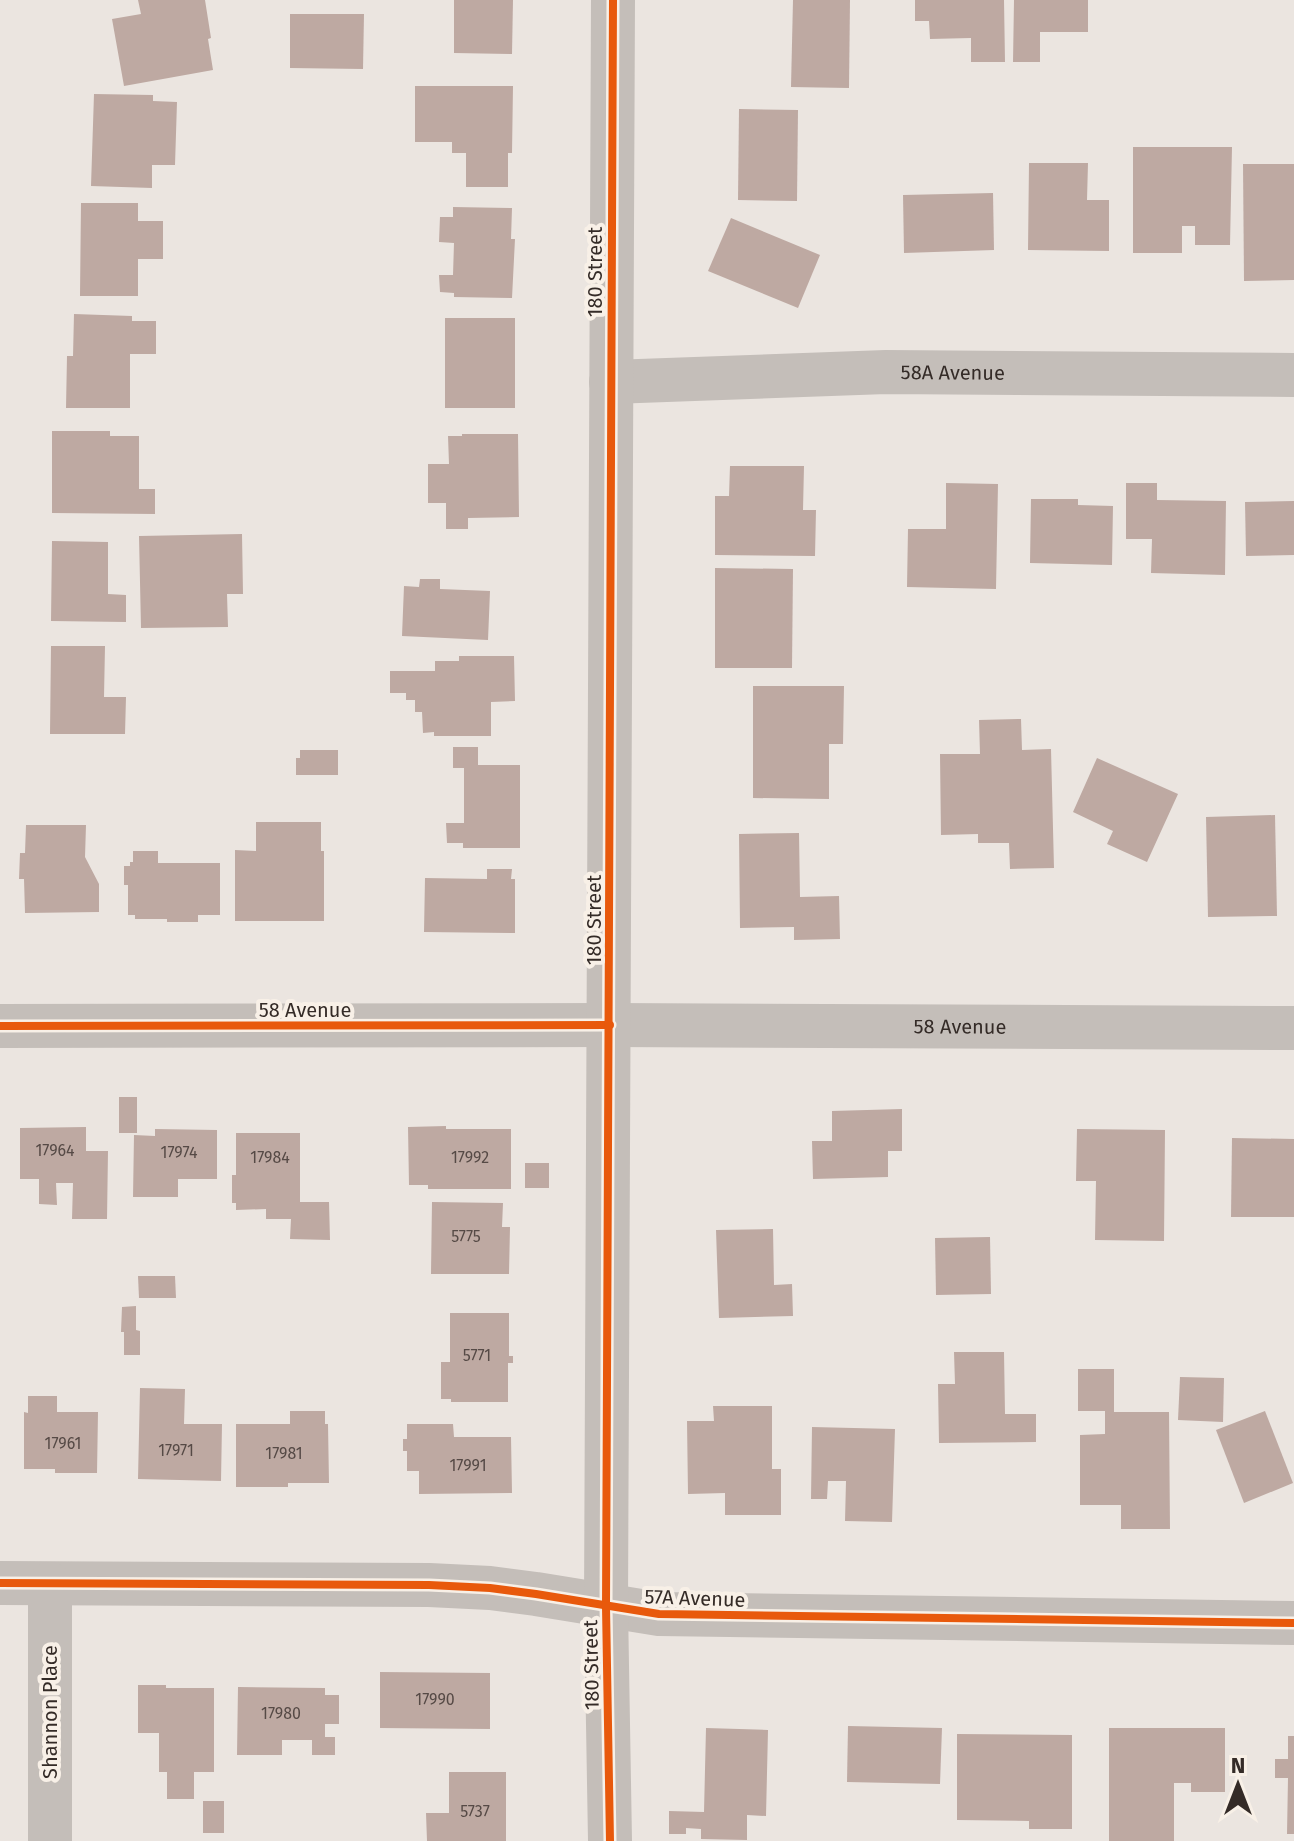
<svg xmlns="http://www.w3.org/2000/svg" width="1294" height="1841" viewBox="0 0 1294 1841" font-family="'Fira Sans',sans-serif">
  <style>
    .building { fill: #bea9a2 }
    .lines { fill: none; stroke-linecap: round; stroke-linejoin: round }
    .minor { stroke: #c4beb9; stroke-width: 44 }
    .tertiary { stroke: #c4beb9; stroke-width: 44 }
    .cycleway-casing { stroke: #f8f0e7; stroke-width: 13 }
    .cycleway { stroke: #e8590c; stroke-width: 8 }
    .labels { text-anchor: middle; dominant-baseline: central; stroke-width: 8; stroke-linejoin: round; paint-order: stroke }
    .number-label { font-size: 16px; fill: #564a46 }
    .street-label { font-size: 20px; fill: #342b27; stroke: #f8f0e7 }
  </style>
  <rect width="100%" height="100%" fill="#ebe5e0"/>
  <g class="building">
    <path d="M138,0H205L211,38L208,39L213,70L124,86L112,19L141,14Z"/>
    <path d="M454,0H513L512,54L454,53Z"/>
    <path d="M793,0H850L849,88L791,87Z"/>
    <path d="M915,0H1004L1005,62H971V38L930,39L929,21H915Z"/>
    <path d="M1014,0H1088V32H1040V62H1013Z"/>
    <path d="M290,14H364L363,69L290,68Z"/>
    <path d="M415,86H513L512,153H508V187H466V153H452V142H415Z"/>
    <path d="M94,94L153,95V101L177,102L175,165H152V188L91,186Z"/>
    <path d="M739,109L798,110L797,201L738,200Z"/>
    <path d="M1133,147H1232L1230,245H1195V226H1182V253H1133Z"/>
    <path d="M1029,163H1088L1087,200H1109V251L1028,250Z"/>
    <path d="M1243,164H1294V280L1244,281Z"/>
    <path d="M993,193L994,250L904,253L903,195Z"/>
    <path d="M81,203H138V221H163V259H138V296H80Z"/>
    <path d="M453,207L512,208L511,239H515L512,298L454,297V293L440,292L439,275H453L454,243L439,242L440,217H453Z"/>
    <path d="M731,218L820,255L798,308L708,271Z"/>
    <path d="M74,314L132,316V321H156V354H130V408H66L67,356H73Z"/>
    <rect x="445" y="318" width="70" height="90"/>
    <path d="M52,431H110V436H139V489H155V514L52,513Z"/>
    <path d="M462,434H518L519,517L468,518V529H446V503H428V464H449L448,436H462Z"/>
    <path d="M730,466H804L803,510H816L815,556L715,555V496H729Z"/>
    <path d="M946,483L998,484L996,589L907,587L908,529H946Z"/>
    <path d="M1126,483H1157V500L1226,501L1225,575L1151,573L1152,539H1126Z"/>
    <path d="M1031,499H1078V505L1113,506L1112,565L1030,563Z"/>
    <path d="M1294,501V555L1246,556L1245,502Z"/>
    <path d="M242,534L243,594H227L228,627L141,628L139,536Z"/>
    <path d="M52,541L108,542V594L126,595V622L51,621Z"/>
    <path d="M715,568L793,569L792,668H715Z"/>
    <path d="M420,579H440V589L490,591L488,640L402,636L404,586L419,587Z"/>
    <path d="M51,646H105L104,697H126L125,734H50Z"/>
    <path d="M459,656H514L515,701L491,702V736H434V732L423,733L422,712H415V700H406V693H390V671H435V661H459Z"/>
    <path d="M753,686H844L843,744H829V799L753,798Z"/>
    <path d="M1021,719L1022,750L1051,749L1054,868L1010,869L1009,843H978V834L941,835L940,754H980L979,720Z"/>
    <path d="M453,747H478V765H520V848H463V843H447L446,823H464V768H453Z"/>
    <path d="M300,750H338V775H296V758H300Z"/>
    <path d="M1097,758L1178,794L1147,862L1107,844L1113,831L1073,812Z"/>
    <path d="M1275,815L1277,916L1208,917L1206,817Z"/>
    <path d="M256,822H321V851H324V921H235V850L256,851Z"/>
    <path d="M26,825H86L85,857L99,884V912L25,913L24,879H19L20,853H25Z"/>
    <path d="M799,833L800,897L839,896L840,939L794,940V927L740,928L739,834Z"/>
    <path d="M133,851H158V863H220V915H198V922H167V919H135V915H128V885H124V866H130V862H133Z"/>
    <path d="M487,869H512L511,879H515V933L424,932L425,878L487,879Z"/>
    <rect x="119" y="1097" width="18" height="36"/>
    <path d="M902,1109V1151H888V1177L813,1179L812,1141H832V1111Z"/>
    <path d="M446,1126V1129H511V1189H428V1185H409L408,1127Z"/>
    <path d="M86,1127V1151H108L107,1219H72L73,1183H56L57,1205L39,1204V1179H20V1128Z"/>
    <path d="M155,1129L217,1130V1179H178V1197H133L134,1135L155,1136Z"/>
    <path d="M1077,1129L1165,1130L1164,1241L1095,1240L1096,1181H1076Z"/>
    <path d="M236,1133H300V1202H329L330,1240L290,1239L291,1219H266V1209L236,1210V1203H232V1175H236Z"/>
    <path d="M1232,1138L1294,1139V1217H1231Z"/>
    <rect x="525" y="1163" width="24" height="25"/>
    <path d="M432,1202L503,1203L502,1227H510L509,1274H431Z"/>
    <path d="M773,1229L774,1285L792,1284L793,1316L719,1318L716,1230Z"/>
    <path d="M990,1237L991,1294L936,1295L935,1238Z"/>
    <path d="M138,1276H175L176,1298H139Z"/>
    <path d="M136,1306V1330L140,1331V1355H124V1332H121L122,1307Z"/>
    <path d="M450,1313H509V1356H513V1363H508V1402H451V1399H441V1362H450Z"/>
    <path d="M954,1352H1004L1005,1414H1036V1442L939,1443L938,1384H955Z"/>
    <path d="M1078,1369H1114V1412H1169L1170,1529H1121V1505H1080V1435L1105,1434V1411H1078Z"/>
    <path d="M1180,1377L1224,1378L1223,1422L1178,1420Z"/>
    <path d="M140,1388L185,1389L184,1424H222L221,1481L138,1479Z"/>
    <path d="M28,1396H57V1412H98L97,1473H55V1469H24V1412L28,1413Z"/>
    <path d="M713,1406H772V1469H781V1515H725V1493L688,1494L687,1421H714Z"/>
    <path d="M290,1411H325V1424H328L329,1483H288V1487H236V1424H290Z"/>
    <path d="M1265,1411L1293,1483L1244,1503L1216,1430Z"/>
    <path d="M407,1424H453L454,1437H511L512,1493L419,1494V1471H407V1451H403V1439H407Z"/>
    <path d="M812,1427L895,1429L892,1522L845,1521L846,1481H828L827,1499H811Z"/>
    <path d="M380,1672L490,1673V1729L380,1728Z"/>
    <path d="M138,1685H166V1688H214V1772H194V1799H167V1772H159V1733H138Z"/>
    <path d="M238,1687L325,1688V1695H339V1724H325V1737H335V1755H312V1740H282V1755H237Z"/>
    <path d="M848,1726L942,1728L940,1784L847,1782Z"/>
    <path d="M706,1728L768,1730L766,1816L747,1815V1840L701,1839V1829L686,1828V1834H669V1811L704,1812Z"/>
    <path d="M1109,1728H1225V1792H1191V1783H1174V1841H1109Z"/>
    <path d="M957,1734L1072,1735V1829H1029V1821L957,1820Z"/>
    <path d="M1288,1736H1294V1834H1287L1288,1778H1275V1759H1288Z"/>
    <path d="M449,1772H506V1841H427L426,1813H449Z"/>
    <rect x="203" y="1801" width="21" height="32"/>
  </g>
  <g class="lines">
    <g class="minor">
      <path id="s1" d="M611,382L886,372L1294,375"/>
      <path d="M0,1583L429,1585L490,1588L536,1594L659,1614L1294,1623"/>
      <path d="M50,1584V1841"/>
    </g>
    <g class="tertiary">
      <path id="s2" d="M0,1026L610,1025L1294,1028"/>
      <path d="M610,1841L606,1607L613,0"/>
    </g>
    <g class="cycleway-casing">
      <g id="cycleway">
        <path d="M0,1026L610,1025"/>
        <path d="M0,1583L429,1585L490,1588L536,1594L659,1614L1294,1623"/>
        <path d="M610,1841L606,1607L613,0"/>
      </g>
    </g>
    <use href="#cycleway" class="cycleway"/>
  </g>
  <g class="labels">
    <g class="number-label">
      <text x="55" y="1150">17964</text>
      <text x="179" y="1152">17974</text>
      <text x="270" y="1157">17984</text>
      <text x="470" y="1157">17992</text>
      <text x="466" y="1236">5775</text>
      <text x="477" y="1355">5771</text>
      <text x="63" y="1443">17961</text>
      <text x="176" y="1450">17971</text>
      <text x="284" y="1453">17981</text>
      <text x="468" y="1465">17991</text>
      <text x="435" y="1699">17990</text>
      <text x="281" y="1713">17980</text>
      <text x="475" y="1811">5737</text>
    </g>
    <g class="street-label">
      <text transform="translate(595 272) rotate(-90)">180 Street</text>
      <text stroke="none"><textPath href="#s1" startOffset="342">58A Avenue</textPath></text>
      <text transform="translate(594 920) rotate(-90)">180 Street</text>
      <text x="305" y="1010">58 Avenue</text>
      <text stroke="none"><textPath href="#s2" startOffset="960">58 Avenue</textPath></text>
      <text transform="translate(695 1598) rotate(2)">57A Avenue</text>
      <text transform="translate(591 1665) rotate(-91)">180 Street</text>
      <text transform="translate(50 1712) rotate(-90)">Shannon Place</text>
    </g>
  </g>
  <g transform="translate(1238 1785)" stroke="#f8f0e7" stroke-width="6" paint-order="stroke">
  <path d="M0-6L14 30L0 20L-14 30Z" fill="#342b27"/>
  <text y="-12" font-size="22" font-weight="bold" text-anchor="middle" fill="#342b27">N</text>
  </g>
</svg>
